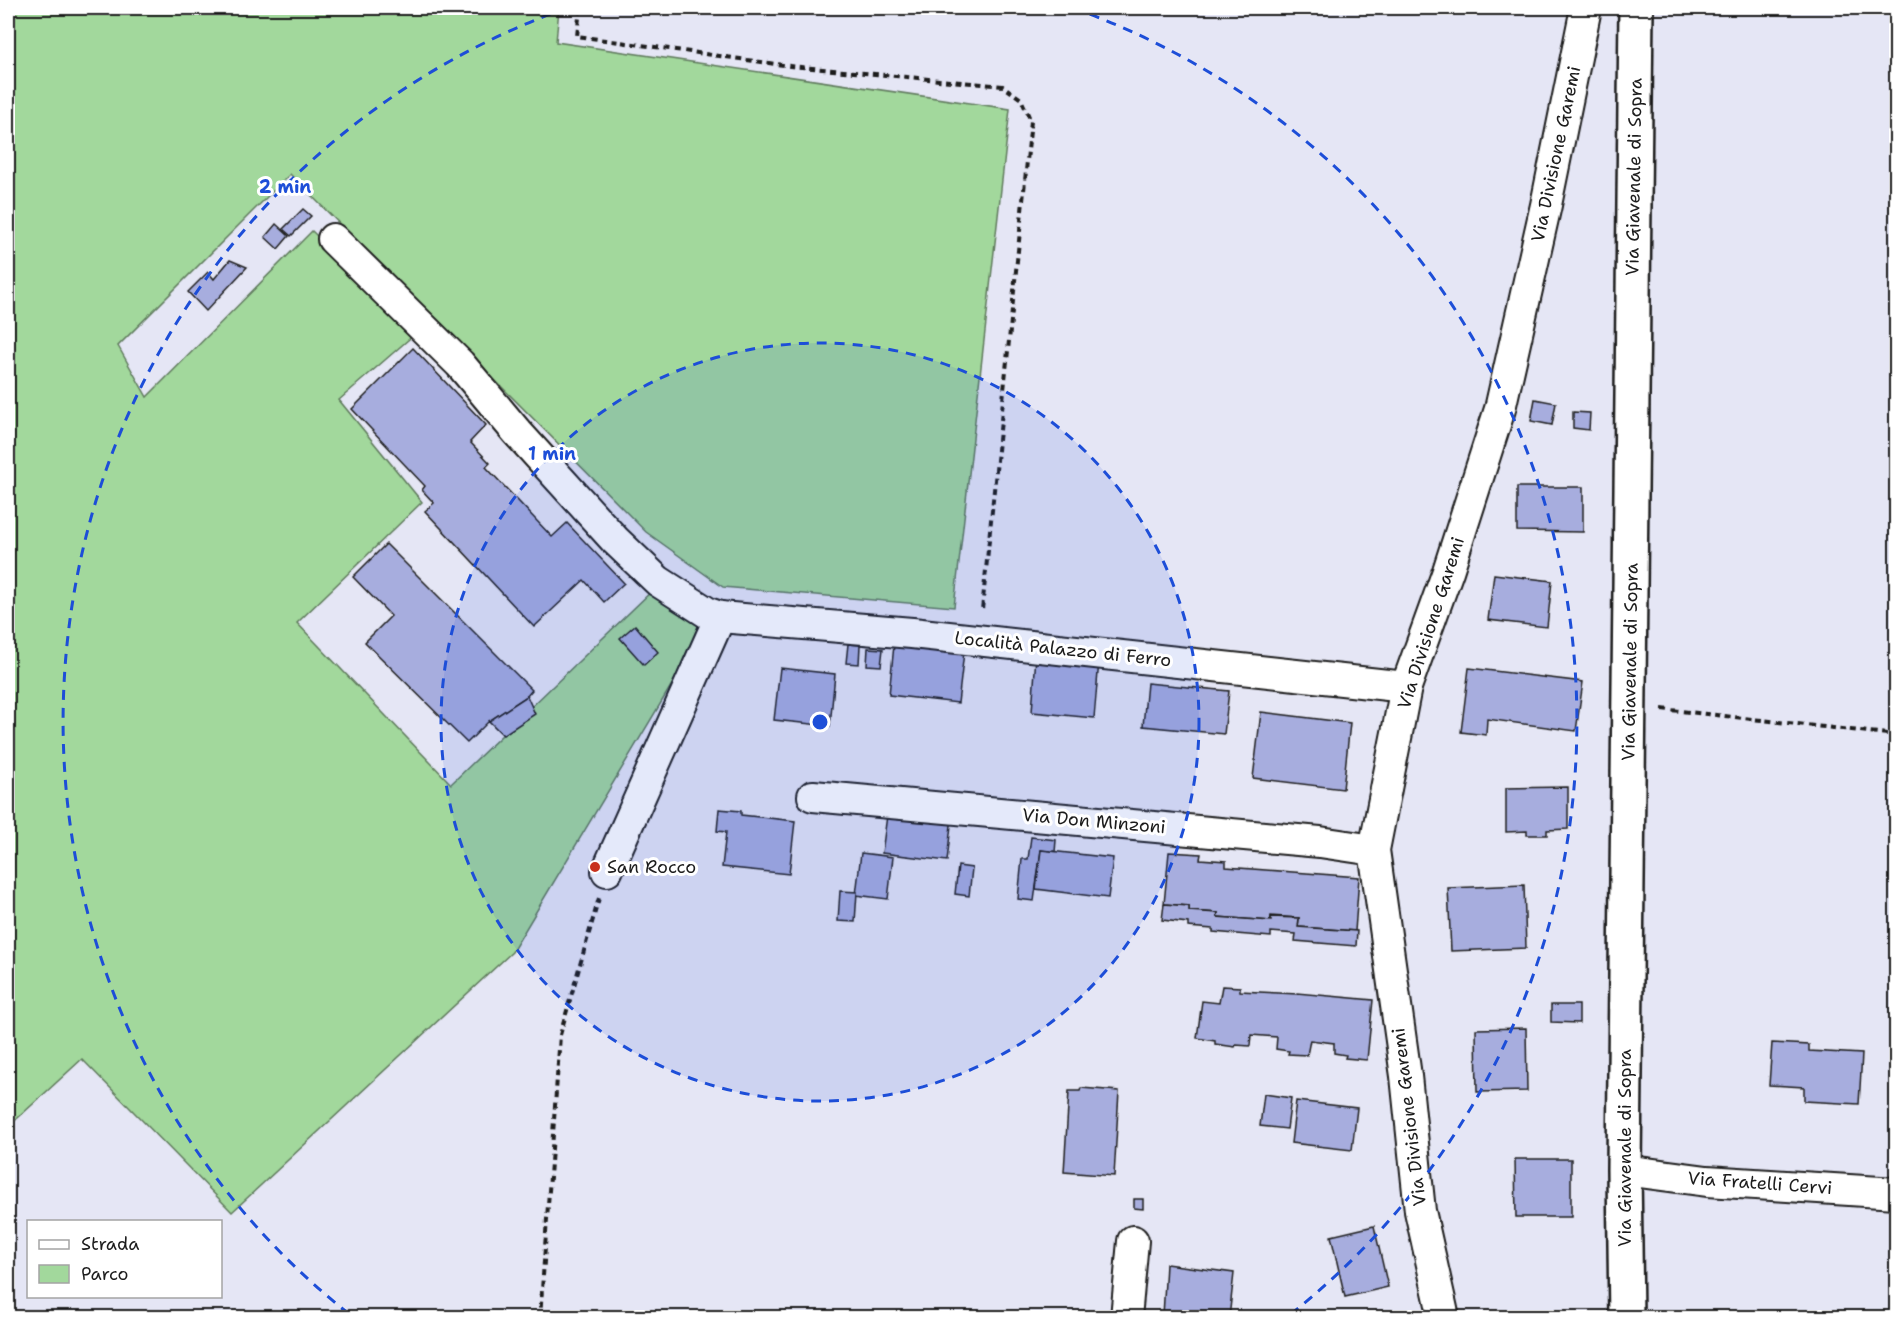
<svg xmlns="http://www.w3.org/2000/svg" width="1904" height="1325" viewBox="0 0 1904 1325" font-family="'Shantell Sans',sans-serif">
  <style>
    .green { fill: #a2d89c; stroke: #5f7a5c; stroke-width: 1.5 }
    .building { fill: #a7adde; stroke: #1c1c1c; stroke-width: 1.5 }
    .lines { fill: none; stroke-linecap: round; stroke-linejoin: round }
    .street-casing { stroke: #1c1c1c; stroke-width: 34 }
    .secondary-casing { stroke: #1c1c1c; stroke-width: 38 }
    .path { stroke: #1c1c1c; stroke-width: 4; stroke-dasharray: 6 4.5; stroke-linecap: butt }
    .street { stroke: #fff; stroke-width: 30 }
    .secondary { stroke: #fff; stroke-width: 33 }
    .ring { fill: none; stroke: #1d4ed8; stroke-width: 3; stroke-dasharray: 10 8 }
    .poi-dot { fill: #c8321e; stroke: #fff; stroke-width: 2 }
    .labels { text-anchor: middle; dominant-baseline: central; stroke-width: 6; stroke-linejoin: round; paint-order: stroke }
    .street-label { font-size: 18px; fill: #1c1c1c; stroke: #fff }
    .poi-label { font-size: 18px; fill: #1c1c1c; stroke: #fff; text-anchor: start }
    .centre { fill: #1d4ed8; stroke: #fff; stroke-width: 3 }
    .ring-label { font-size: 18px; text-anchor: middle; font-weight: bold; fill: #1d4ed8; stroke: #fff; stroke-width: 6; stroke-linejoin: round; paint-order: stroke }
  </style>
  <rect width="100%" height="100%" fill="#e5e6f5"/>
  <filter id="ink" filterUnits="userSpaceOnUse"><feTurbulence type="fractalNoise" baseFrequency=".0167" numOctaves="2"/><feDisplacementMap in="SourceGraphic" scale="12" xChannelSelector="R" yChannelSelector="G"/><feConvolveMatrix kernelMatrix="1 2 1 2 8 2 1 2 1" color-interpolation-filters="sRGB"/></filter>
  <g filter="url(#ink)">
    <path class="green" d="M8,8H559L556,42L1010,109L954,607L723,587L646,532L290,174L118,346L147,397L312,231L416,333L339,400L422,502L297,623L451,784L654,589L708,624L512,952L232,1212L82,1059L8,1127Z"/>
    <g class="building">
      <path d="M303,209L311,216L291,236L283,229Z"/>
      <path d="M276,224L289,236L278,249L265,237Z"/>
      <path d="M230,260L247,267L206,311L188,292L208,272L214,279Z"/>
      <path d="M413,348L486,425L470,442L490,463L486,467L552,537L567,523L624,583L604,602L584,580L534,627L425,511L434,503L422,490L425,486L352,409Z"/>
      <path d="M1535,399L1556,403L1552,425L1531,421Z"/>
      <path d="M1573,412L1590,413L1589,430L1573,428Z"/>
      <path d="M1517,487H1583V532L1517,531Z"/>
      <path d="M386,544L532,690L527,696L489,721L467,743L365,642L391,616L353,577Z"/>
      <path d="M1494,574L1552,581L1547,627L1488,620Z"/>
      <path d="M635,625L658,652L644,665L620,638Z"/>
      <path d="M848,644L860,645L859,664L846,663Z"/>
      <path d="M894,645L964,652L958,703L889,695Z"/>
      <path d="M868,648L883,649L881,666L867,665Z"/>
      <path d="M1036,656L1099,661L1094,718L1032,712Z"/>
      <path d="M780,668L835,674L830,726L774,720Z"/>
      <path d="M1469,668L1583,682L1576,731L1487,719L1486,735L1461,732Z"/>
      <path d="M1147,683L1229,691L1224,734L1143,726Z"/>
      <path d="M527,696L535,714L503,735L489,721Z"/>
      <path d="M1261,712L1350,723L1343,789L1253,778Z"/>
      <path d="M1568,787V829L1547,830V835H1527V831L1506,832V788Z"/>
      <path d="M888,808L952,816L947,861L882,853Z"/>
      <path d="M719,809L741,811V815L795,821L789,874L722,867L726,832L717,831Z"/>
      <path d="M1031,837L1056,840L1055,852L1041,850L1034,901L1018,899L1022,859H1028Z"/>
      <path d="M1041,850L1113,858L1108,898L1036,889Z"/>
      <path d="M1169,852L1201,854L1200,859L1226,861V867L1359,877L1355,931L1298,927L1299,918L1271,916V921L1217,917L1218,913L1189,911V906L1164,904Z"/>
      <path d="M861,853L893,857L888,899L856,895Z"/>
      <path d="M958,866L972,868L969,896L955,894Z"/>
      <path d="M1524,885L1526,948L1451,951L1448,888Z"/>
      <path d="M840,891L857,892L855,922L838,921Z"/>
      <path d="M1164,904L1189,906V911L1218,913L1217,917L1271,921V917L1299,918L1298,927L1357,931L1356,946L1295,941L1296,934L1271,932V937L1213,932V929L1188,927V923L1162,920Z"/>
      <path d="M1222,986L1240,987V991L1297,994V993L1373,1000L1367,1060L1345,1058L1346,1055L1334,1053V1043L1310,1040L1307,1055L1288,1054L1289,1051L1276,1049L1277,1037L1251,1035L1250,1046L1236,1045L1235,1047L1215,1044V1041L1197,1038L1202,1001L1219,1003Z"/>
      <path d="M1551,1005H1579V1023L1551,1022Z"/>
      <path d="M1526,1028L1527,1091L1477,1092L1476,1029Z"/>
      <path d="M1772,1043L1809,1045V1051L1862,1054L1859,1104L1804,1101V1087L1769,1085Z"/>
      <path d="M1081,1088L1119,1091L1114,1176L1064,1172L1069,1091H1080Z"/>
      <path d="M1264,1094L1291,1098L1287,1129L1260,1126Z"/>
      <path d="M1296,1101L1357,1108L1352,1150L1291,1143Z"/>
      <path d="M1515,1159H1571V1217H1516Z"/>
      <path d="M1134,1199H1143V1209L1134,1208Z"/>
      <path d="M1374,1226L1388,1287L1345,1297L1331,1236Z"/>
      <path d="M1166,1264L1234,1273L1229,1318L1163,1316Z"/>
    </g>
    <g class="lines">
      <g class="street-casing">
        <g id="street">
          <path d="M333,239L460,364L516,431L615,540L658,581L708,613L720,617L912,633L1406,687"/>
          <path d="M813,796L1320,842L1374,850"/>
          <path d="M607,871L720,617"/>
          <path d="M1624,1170L1707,1181L1896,1193"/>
          <path d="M1126,1318L1133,1241"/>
          <path d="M1444,1318L1420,1211L1406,1076L1374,850L1406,687L1448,571L1500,409L1546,205L1586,8"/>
        </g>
      </g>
      <g class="secondary-casing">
        <path id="secondary" d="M1626,1318L1624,1170L1636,8"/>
      </g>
      <g class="path">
        <path d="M580,8L577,36L790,66L1003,86L1021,99L1031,121L982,610"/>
        <path d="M1662,709L1896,735"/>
        <path d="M540,1318L560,1035L599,898"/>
      </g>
      <use href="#street" class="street"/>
      <use href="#secondary" class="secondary"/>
    </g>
  </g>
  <circle cx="820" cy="722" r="379" fill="#1d4ed8" fill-opacity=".12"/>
  <g class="ring">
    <circle cx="820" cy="722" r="379"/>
    <path d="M349 1314A757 757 0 0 1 567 8M1073 8A757 757 0 0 1 1291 1314"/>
  </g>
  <circle class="poi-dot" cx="595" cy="867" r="6"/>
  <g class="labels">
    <g class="street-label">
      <text transform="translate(1556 154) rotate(-78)">Via Divisione Garemi</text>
      <text transform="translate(1634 177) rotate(-89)">Via Giavenale di Sopra</text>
      <text transform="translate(1431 623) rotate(-72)">Via Divisione Garemi</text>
      <text transform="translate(1063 649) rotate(6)">Località Palazzo di Ferro</text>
      <text transform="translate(1630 662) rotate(-89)">Via Giavenale di Sopra</text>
      <text transform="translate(1094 821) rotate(5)">Via Don Minzoni</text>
      <text transform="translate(1409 1117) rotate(-97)">Via Divisione Garemi</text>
      <text transform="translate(1625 1148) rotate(-90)">Via Giavenale di Sopra</text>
      <text transform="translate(1760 1183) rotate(4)">Via Fratelli Cervi</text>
    </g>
    <g class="poi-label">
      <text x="607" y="867">San Rocco</text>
    </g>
  </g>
  <circle cx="820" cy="722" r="9" class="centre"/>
  <g class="ring-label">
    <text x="285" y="193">2 min</text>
    <text x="552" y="460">1 min</text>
  </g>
  <rect width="1904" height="1325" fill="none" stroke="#fff" stroke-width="30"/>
  <rect x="15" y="15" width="1874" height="1295" fill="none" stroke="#1c1c1c" stroke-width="2" filter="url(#ink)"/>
  <rect x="27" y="1220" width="195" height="78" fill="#ffffff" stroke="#a4a4a4" stroke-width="1.5"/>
  <rect x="39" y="1240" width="30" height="9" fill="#ffffff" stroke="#a4a4a4" stroke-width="1.5"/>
  <text x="81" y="1250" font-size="18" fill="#1c1c1c">Strada</text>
  <rect x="39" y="1265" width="30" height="18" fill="#a2d89c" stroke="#a4a4a4" stroke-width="1.5"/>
  <text x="81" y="1280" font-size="18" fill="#1c1c1c">Parco</text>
</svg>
